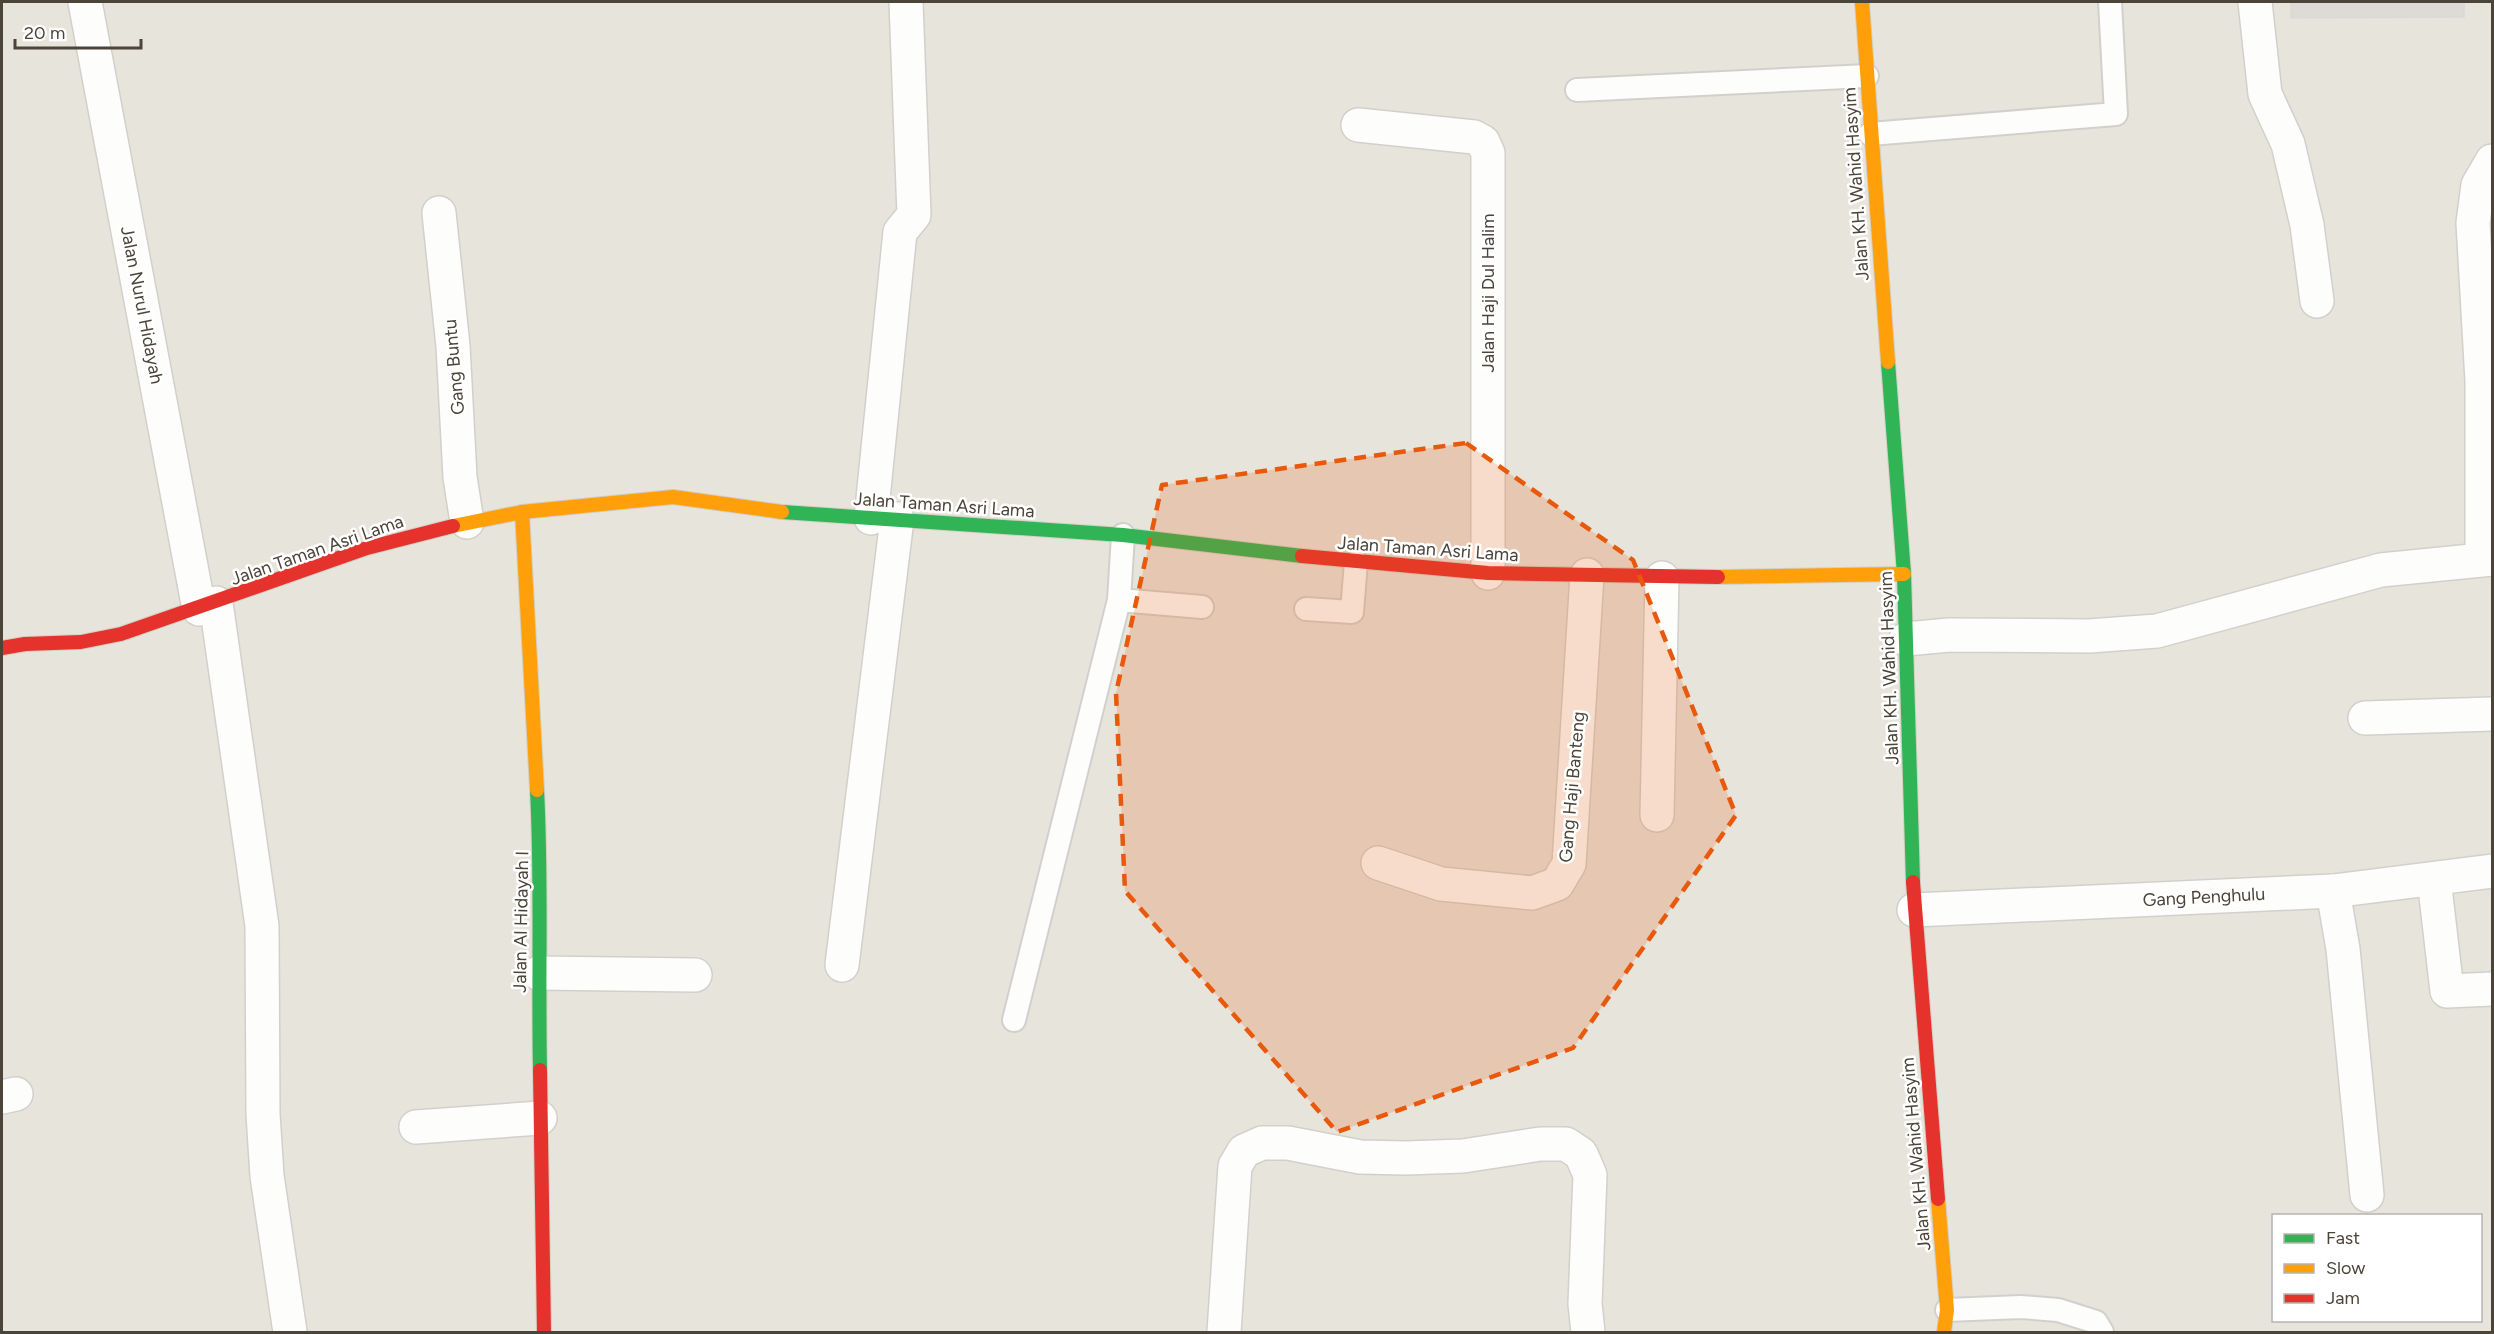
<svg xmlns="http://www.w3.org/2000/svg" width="2494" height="1334" viewBox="0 0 2494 1334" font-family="Figtree,sans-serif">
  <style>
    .residential { fill: #e7e4dc; fill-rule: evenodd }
    .building { fill: #dedbd6; stroke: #dcd9d4; stroke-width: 1.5 }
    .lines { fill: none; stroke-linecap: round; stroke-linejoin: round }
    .lane-casing { stroke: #d2d0cb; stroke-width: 26 }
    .street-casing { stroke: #d2d0cb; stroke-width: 36 }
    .fast-casing { stroke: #d3cfc5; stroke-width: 16 }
    .slow-casing { stroke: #d3cfc5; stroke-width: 16 }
    .jam-casing { stroke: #d3cfc5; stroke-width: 16 }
    .lane { stroke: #fdfdfc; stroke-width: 22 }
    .street { stroke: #fdfdfc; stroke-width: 33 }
    .fast { stroke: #30b455; stroke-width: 14 }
    .slow { stroke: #ff9f0a; stroke-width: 14 }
    .jam { stroke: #e5322d; stroke-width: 14 }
    .marked { fill: #e8590c; fill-opacity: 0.2; stroke: #e8590c; stroke-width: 4.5; stroke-dasharray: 12 8; stroke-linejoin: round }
    .labels { text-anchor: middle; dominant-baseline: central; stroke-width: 5; stroke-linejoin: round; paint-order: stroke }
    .street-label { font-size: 18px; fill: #4b4439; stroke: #fff }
  </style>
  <rect width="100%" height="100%" fill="#f4f2ee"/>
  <path class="residential" d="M2,2H2492V1332H2ZM2274,1216H2480V1320H2274Z"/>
  <path class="building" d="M2291,2H2464V17L2291,18Z"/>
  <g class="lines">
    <g class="lane-casing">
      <g id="lane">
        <path d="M1577,90L1867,76"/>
        <path d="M1870,134L2116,114L2110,2"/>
        <path d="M1119,600L1202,607"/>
        <path d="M1306,609L1352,612L1356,562"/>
        <path d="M1014,1020L1119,600L1123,535"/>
        <path d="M1947,1310L2021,1307L2058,1310L2096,1322L2102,1332"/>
      </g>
    </g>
    <g class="street-casing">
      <g id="street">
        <path d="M85,2L199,609"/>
        <path d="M2255,2L2265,94L2288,144L2307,225L2317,301"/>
        <path d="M1358,125L1474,137L1483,142L1488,153V573"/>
        <path d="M439,213L453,346L460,477L467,522"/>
        <path d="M871,518L900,232L914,215L906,2"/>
        <path d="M2482,558V381L2473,223L2478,185L2492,161"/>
        <path d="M216,603L262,926L263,1114L267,1176L290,1332"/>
        <path d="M1906,639L1949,635L2089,636L2157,631L2381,570L2492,559"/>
        <path d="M2365,718L2492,714"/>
        <path d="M1657,815L1662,578"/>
        <path d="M1378,863L1441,884L1532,893L1557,884L1569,864L1587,575"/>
        <path d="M2434,879L2447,991L2492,989"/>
        <path d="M2333,891L2343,949L2367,1195"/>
        <path d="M1914,910L2333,891L2492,871"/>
        <path d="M842,965L897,519"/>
        <path d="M538,973L695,975"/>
        <path d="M2,1097L16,1094"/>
        <path d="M416,1127L540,1118"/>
        <path d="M1224,1332L1235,1166L1244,1151L1262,1143H1288L1360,1157L1406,1158L1463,1156L1540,1144H1566L1581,1154L1590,1175L1585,1304L1588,1332"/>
      </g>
    </g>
    <g class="fast-casing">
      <g id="fast">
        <path d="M1888,362L1904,574L1913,882"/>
        <path d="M782,512L1123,535L1302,556"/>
        <path d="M537,790C542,883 538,976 540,1070"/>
      </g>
    </g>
    <g class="slow-casing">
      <g id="slow">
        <path d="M1862,2L1888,362"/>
        <path d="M522,512L537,790"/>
        <path d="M453,526L522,512L673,497L782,512"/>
        <path d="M1718,577L1904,574"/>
        <path d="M1938,1199L1947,1310L1944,1332"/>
      </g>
    </g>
    <g class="jam-casing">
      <g id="jam">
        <path d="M1302,556L1488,573L1718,577"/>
        <path d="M2,648L25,644L81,642L121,634L367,548L453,526"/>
        <path d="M1913,882L1938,1199"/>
        <path d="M540,1070L544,1332"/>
      </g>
    </g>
    <use href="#lane" class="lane"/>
    <use href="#street" class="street"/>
    <use href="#fast" class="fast"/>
    <use href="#slow" class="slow"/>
    <use href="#jam" class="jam"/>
  </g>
  <path class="marked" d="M1466,443L1633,560L1736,815L1573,1048L1337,1132L1125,891L1116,693L1162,485Z"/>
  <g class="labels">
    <g class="street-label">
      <text transform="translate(1856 184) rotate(-94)">Jalan KH. Wahid Hasyim</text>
      <text transform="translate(1488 293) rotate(-90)">Jalan Haji Dul Halim</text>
      <text transform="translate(142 305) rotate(79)">Jalan Nurul Hidayah</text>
      <text transform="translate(454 367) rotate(-95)">Gang Buntu</text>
      <text transform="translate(944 505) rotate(4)">Jalan Taman Asri Lama</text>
      <text transform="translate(1428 549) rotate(4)">Jalan Taman Asri Lama</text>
      <text transform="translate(317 550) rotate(-19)">Jalan Taman Asri Lama</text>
      <text transform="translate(1889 668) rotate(-92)">Jalan KH. Wahid Hasyim</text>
      <text transform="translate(1572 787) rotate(-85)">Gang Haji Banteng</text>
      <text transform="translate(2204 897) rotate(-3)">Gang Penghulu</text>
      <text transform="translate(521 922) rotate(-89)">Jalan Al Hidayah I</text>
      <text transform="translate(1916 1154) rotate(-95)">Jalan KH. Wahid Hasyim</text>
    </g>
  </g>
  <rect width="2494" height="1334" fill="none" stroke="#4b4439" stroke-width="6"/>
  <rect x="2272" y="1214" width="210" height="108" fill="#ffffff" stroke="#b7b4b0" stroke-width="1.5"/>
  <rect x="2284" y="1234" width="30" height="9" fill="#30b455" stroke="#b7b4b0" stroke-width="1.5"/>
  <text x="2326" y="1244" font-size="18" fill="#4b4439">Fast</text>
  <rect x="2284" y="1264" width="30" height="9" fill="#ff9f0a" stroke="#b7b4b0" stroke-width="1.5"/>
  <text x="2326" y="1274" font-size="18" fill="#4b4439">Slow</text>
  <rect x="2284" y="1294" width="30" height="9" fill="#e5322d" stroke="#b7b4b0" stroke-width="1.5"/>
  <text x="2326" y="1304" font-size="18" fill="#4b4439">Jam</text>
  <path d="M15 39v9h126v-9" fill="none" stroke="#4b4439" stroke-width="3"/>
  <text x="24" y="39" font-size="18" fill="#4b4439" stroke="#ffffff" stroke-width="4.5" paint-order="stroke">20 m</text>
</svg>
